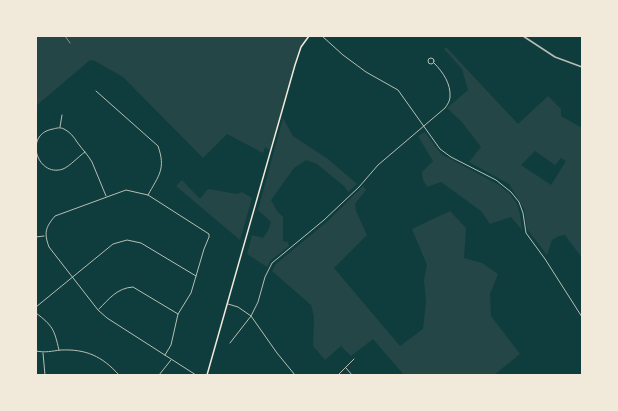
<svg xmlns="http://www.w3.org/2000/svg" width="618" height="411" viewBox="0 0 618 411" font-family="Manrope,sans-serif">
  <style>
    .green { fill: #244646; fill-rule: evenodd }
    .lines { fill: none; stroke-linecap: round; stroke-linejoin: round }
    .path { stroke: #f1e9da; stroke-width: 0.5 }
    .minor { stroke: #b8beb3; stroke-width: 1 }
    .tertiary { stroke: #b8beb3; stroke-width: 1.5 }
    .secondary { stroke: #f1e9da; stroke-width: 1.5 }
  </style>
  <rect width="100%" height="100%" fill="#0f3d3e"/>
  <g class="green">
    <path d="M36,36H309L301,47L295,65L270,150L265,147L263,153L227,134L203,158L123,77L95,61L90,60L36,106Z"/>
    <path d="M446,47L518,124L548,96L561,109V116L582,128V258L565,235L559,236L552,240L547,255L527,229L524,209L509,184L469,162L481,147L462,122L447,108L468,90L462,69L444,49ZM535,151L555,165L561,158L566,161L551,185L521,165Z"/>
    <path d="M283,118L293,136L328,159L357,184L348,192L345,187L317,164L306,160L294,168L271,200L277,211L283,217V241L288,242L289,246L270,261L267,267L247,254L252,235L263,238L268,231L271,222L258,210Z"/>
    <path d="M425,132L441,154L499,185L510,194L517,204L520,215L522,230L511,217L490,224L481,211L441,182L427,187L423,180L422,172L433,161L418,136Z"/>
    <path d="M182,180L200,199L208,189L237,194L242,192L252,198L240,240L176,186Z"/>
    <path d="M363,186L366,190L355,204L356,211L367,235L334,268L400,346L423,329L426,302L424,280L427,265L412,229L450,211L466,228L464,258L482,263L498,274L490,294L491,316L520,354L494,375H404L373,339L351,356L341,346L325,360L313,346L314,317L311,305L272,271L276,264L329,220Z"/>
  </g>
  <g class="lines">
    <path class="path" d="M65,36L70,43"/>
    <g class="minor">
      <path d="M322,36L343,55L366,72L398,90L440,149L451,157L496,180L511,192L519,202L523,213L526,233L545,259L582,317"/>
      <circle cx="431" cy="61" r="3"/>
      <path d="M96,91L158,146C166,169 159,175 148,195"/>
      <path d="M60,127L62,115"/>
      <path d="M85,152C78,157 70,166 63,169C37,178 23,134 53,129C57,128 60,127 64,129C70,132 74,137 77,142C82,149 88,155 92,162C97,173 101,185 106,196"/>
      <path d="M36,237L44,236"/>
      <path d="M228,304L238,307L251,316L277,353L295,375"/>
      <path d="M36,307L113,244L127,240L141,243L196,276"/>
      <path d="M99,309C109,299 117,288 133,287L178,314"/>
      <path d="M36,313C53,326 54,329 59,350"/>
      <path d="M230,343L251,316L258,302L265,277L272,263L324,220L359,187L378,165L445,108C447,105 450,101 450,97C451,84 443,72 434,63"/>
      <path d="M36,351C45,353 52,351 61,350C86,349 102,356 119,375"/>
      <path d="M43,353L45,375"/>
      <path d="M165,355L171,345L178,314L191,293L204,249L209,237V234L148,195L126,190L55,216C45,228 44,233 49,247L98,310L107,318L196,375"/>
      <path d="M346,368L352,375"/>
      <path d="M159,375L171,360"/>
      <path d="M338,375L354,359"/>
    </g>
    <path class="tertiary" d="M523,36L555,57L582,67"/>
    <path class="secondary" d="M207,375L295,65L301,47L309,36"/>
  </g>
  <rect width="618" height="411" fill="none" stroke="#f1e9da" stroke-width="74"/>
</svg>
